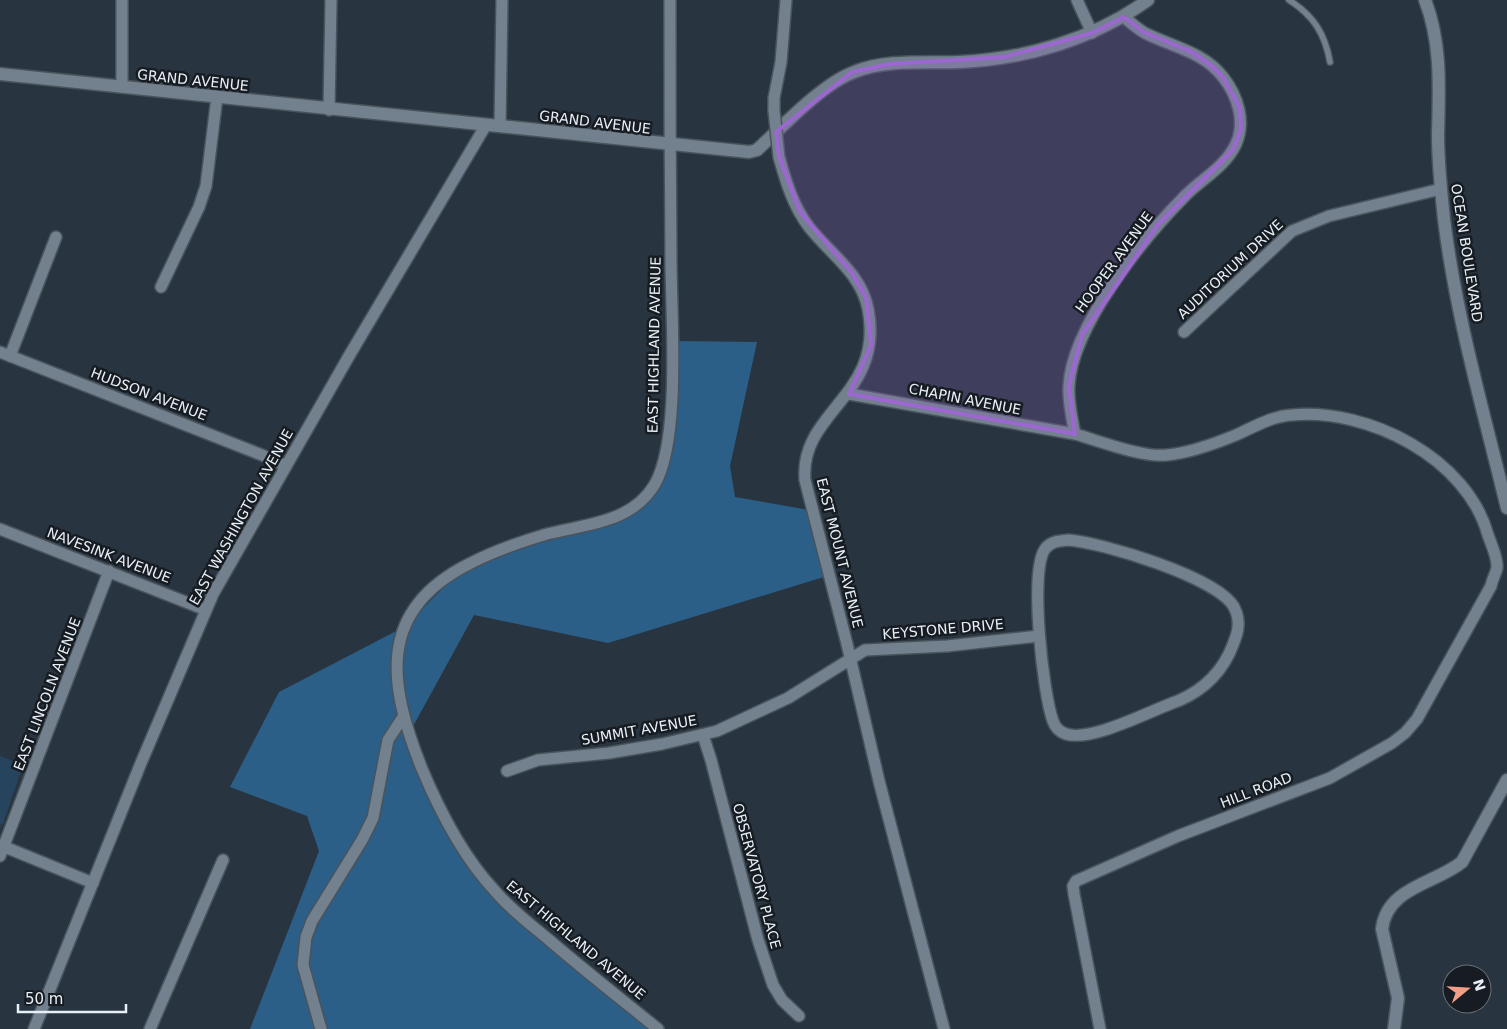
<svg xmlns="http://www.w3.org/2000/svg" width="1507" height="1029" viewBox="0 0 1507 1029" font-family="'DejaVu Sans',sans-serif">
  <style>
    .green { fill: #26445e }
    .forest { fill: #2c5f87 }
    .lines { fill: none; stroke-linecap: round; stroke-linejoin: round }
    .service-casing { stroke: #49535c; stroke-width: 8 }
    .minor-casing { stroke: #49535c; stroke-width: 14 }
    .tertiary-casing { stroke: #49535c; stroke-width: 15 }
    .service { stroke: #73818e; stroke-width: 5.5 }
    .minor { stroke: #73818e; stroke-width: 11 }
    .tertiary { stroke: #73818e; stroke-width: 12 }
    .minor-bridge-casing { stroke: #49535c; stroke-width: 14; stroke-linecap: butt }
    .minor-bridge { stroke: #73818e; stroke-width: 11 }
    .marked { fill: #9c67d0; fill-opacity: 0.2; stroke: #9c67d0; stroke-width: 4; stroke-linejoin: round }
    .labels { text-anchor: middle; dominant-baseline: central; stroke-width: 5; stroke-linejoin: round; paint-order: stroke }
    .street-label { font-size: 14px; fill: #e8f0f7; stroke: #161c21 }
  </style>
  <rect width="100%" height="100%" fill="#283540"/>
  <path class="green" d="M0,756L23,765L3,824L0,825Z"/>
  <path class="forest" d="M674,341L757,342L730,466L735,497L809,510L827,576L608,643L474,615L405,741L492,887L665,1029H250L319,851L307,816L230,787L279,692L404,627L466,565L639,502L671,447Z"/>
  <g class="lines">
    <g class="service-casing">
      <path id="service" d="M1289,0C1314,16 1325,34 1330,62"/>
    </g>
    <g class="minor-casing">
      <g id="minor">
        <path d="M1077,0L1092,33"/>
        <path d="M122,87V0"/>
        <path d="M329,110L331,0"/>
        <path d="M774,111V98L781,62L786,0"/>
        <path d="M500,126L502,0"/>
        <path d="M779,157C786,182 793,206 809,227C830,254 861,273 868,309C885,396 799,411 805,480L847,644L879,781L944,1029"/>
        <path d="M161,287L199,207L206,186L217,97"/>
        <path d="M1184,332L1292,231L1329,216L1441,189"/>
        <path d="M0,352L262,455L286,466"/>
        <path d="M10,356L56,237"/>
        <path d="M849,394L1075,434"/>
        <path d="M0,529L206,610"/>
        <path d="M1069,540C1103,543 1217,577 1234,607C1243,624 1236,638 1229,654C1216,680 1196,695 1170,704C1146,713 1090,742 1066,734C1060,732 1055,727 1053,721C1043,694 1029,571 1045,549C1051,541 1059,541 1069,540Z"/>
        <path d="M703,735L711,760L758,940L773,985L782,1000L799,1016"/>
        <path d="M507,771L538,760L609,753L662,744L717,731L788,698L865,650L947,646L1039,636"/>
        <path d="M0,845L93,883"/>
        <path d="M0,856L109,571"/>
        <path d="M34,1029L141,763L213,594L349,356L486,125"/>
        <path d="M150,1029L223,860"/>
        <path d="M321,1029L303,965L306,937L312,921L362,840L373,818L388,740L403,717"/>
        <path d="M658,1029C621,999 584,970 548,939C530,924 510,909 495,891C463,857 440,812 422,769C389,686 375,611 469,564C494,551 520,542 547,534C586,524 632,523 655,484C681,438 671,315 671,259C670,173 670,86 670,0"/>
        <path d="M1100,1029L1074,894L1073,886L1076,881L1178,836L1330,778L1392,743L1405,733L1417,719L1491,586C1492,580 1496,573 1497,568C1498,558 1491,544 1488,535C1467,458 1368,408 1292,415C1272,416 1254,427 1236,435C1214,444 1190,453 1167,455C1143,458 1099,441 1075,434C1072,418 1068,402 1069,386C1072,326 1144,237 1186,195C1202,179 1226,166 1236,144C1246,122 1238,96 1223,77C1204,52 1173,47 1145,33C1138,29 1131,23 1124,17"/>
      </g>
    </g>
    <g class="tertiary-casing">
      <g id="tertiary">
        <path d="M1425,0C1442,44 1439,89 1438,135C1438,163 1441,191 1444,219C1456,317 1484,413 1507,508"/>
        <path d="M0,74L749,152L757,150C783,126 822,84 854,72C886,59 925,63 959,62C1026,59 1094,39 1148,0"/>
        <path d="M1394,1029L1398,998L1382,929C1387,887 1435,884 1462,862L1507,780"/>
      </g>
    </g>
    <use href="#service" class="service"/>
    <use href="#minor" class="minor"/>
    <use href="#tertiary" class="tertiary"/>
    <g class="minor-bridge-casing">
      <path id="minor-bridge" d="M774,111L779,157"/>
    </g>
    <use href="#minor-bridge" class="minor-bridge"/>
  </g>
  <path class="marked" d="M1124,17L1144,32L1192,52L1212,66L1223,77L1240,108L1241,129L1233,150L1158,225L1082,335L1069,386L1075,434L849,394L871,345L866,298L851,272L800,212L779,157L776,132L852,72L890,64L1004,57L1092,33Z"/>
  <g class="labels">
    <g class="street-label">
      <text transform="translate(193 80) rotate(6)">GRAND AVENUE</text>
      <text transform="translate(595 122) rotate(7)">GRAND AVENUE</text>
      <text transform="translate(1467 253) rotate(81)">OCEAN BOULEVARD</text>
      <text transform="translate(1114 262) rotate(-54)">HOOPER AVENUE</text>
      <text transform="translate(1230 269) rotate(-43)">AUDITORIUM DRIVE</text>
      <text transform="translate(654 345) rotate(-89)">EAST HIGHLAND AVENUE</text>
      <text transform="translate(149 394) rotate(21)">HUDSON AVENUE</text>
      <text transform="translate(965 399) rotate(11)">CHAPIN AVENUE</text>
      <text transform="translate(241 517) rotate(-61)">EAST WASHINGTON AVENUE</text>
      <text transform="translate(840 553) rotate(76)">EAST MOUNT AVENUE</text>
      <text transform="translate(109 555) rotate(21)">NAVESINK AVENUE</text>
      <text transform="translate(943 629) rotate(-5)">KEYSTONE DRIVE</text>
      <text transform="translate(47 694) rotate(-69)">EAST LINCOLN AVENUE</text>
      <text transform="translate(639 730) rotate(-10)">SUMMIT AVENUE</text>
      <text transform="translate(1256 790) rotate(-21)">HILL ROAD</text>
      <text transform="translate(757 876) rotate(75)">OBSERVATORY PLACE</text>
      <text transform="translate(576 940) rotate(40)">EAST HIGHLAND AVENUE</text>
    </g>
  </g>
  <g transform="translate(1467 989) rotate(72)"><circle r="24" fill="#161c21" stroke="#6a7177"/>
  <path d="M0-4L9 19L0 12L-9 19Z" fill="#f49e88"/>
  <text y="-8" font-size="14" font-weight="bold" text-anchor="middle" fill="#e8f0f7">N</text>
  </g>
  <path d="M18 1004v8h108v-8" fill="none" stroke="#e8f0f7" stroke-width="2.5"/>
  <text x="25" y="1004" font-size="15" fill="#e8f0f7" stroke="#161c21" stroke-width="4" paint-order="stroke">50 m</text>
</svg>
